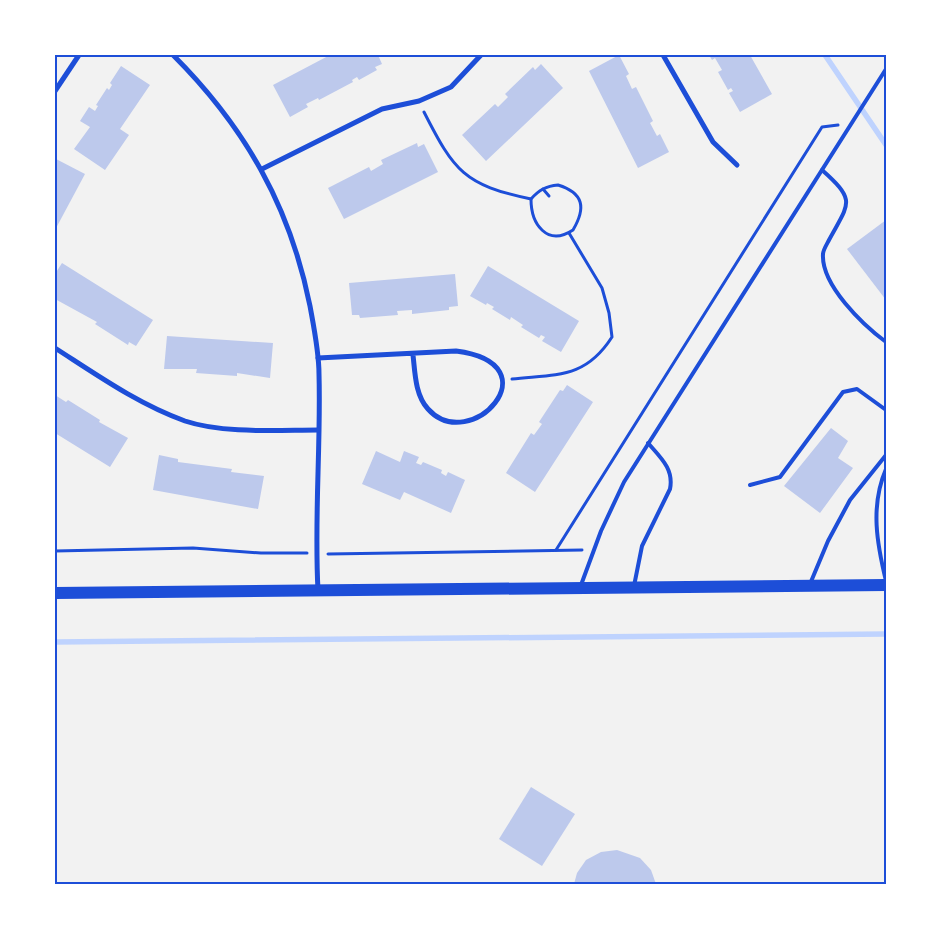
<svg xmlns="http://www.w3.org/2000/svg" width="941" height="939" viewBox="0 0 941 939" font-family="Manrope,sans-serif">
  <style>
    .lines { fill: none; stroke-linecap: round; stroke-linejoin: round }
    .stream { stroke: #bfd3fe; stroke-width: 5.5 }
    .building { fill: #bdc9ec }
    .path { stroke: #1d4ed8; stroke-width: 3 }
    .service { stroke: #1d4ed8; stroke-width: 4 }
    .minor { stroke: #1d4ed8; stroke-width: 5 }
    .primary { stroke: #1d4ed8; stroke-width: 12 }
    .neatline { fill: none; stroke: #1d4ed8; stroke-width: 2 }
  </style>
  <rect width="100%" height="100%" fill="#f2f2f2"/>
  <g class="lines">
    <g class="stream">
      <path d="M825,55L886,145"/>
      <path d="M55,642L886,634"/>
    </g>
  </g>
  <g class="building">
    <path d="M330,55H378L382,64L375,67L377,70L359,80L357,77L352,80L353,82L319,100L318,98L306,104L308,107L290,117L273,85Z"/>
    <path d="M619,55L629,74L626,76L632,89L636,87L653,121L650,123L657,136L660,134L669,152L638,168L589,71Z"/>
    <path d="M709,55H750L772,94L740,112L729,93L733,91L731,88L728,90L718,72L722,70L715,58L712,60Z"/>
    <path d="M541,64L563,88L486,161L462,135L495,104L498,107L508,97L505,94L533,67L535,70Z"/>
    <path d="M121,66L150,85L120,129L129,135L105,170L74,149L90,127L80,121L89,107L95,111L98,106L96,105L107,88L109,90L112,85L110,83Z"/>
    <path d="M417,143L418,147L424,144L438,172L344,219L328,188L369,167L371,171L383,164L381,160Z"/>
    <path d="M56,159L85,174L55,230V161Z"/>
    <path d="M886,220V300L847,249Z"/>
    <path d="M62,263L153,320L136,346L129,342L128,345L95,324L97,322L55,299V274Z"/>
    <path d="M488,266L579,321L561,352L542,341L545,337L541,335L539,338L521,327L523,325L511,317L510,320L492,309L494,307L487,303L486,305L470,296Z"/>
    <path d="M455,274L458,306L449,307V310L412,314V310L397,311L398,315L360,318L359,315H352L349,283Z"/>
    <path d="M167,336L273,343L270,378L237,373V376L196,373L197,369H164Z"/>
    <path d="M567,385L593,402L535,492L506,473L531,433L534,435L542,424L539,422L560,390L563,391Z"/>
    <path d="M55,395L66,402L68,400L100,420L99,422L128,438L110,467L55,433Z"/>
    <path d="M831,428L848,441L838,458L853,468L820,513L784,486Z"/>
    <path d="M376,451L400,462L404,451L419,457L416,463L421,465L423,462L442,470L441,473L446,476L448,472L465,480L451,513L404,492L400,500L362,484Z"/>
    <path d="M159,455L178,459V462L232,469L231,472L264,476L258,509L153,490Z"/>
    <path d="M531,787L575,814L542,866L499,839Z"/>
    <path d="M617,850L640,858L651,870L656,884H574L577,873L586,860L601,852Z"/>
  </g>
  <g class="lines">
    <g class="path">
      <path d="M424,112C454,171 464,185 531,199"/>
      <path d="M558,185C584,193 586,208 573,230C547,247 531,224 531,199C539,190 546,186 558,185Z"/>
      <path d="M543,189L549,196"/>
      <path d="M512,379C557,374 585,379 612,337L609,313L602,288L569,233"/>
      <path d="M556,550L822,127L838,125"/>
      <path d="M55,551L193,548L261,553H307"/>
      <path d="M328,554L582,550"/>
    </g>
    <g class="service">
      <path d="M822,170C857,201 849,203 829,240C827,244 823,250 823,254C821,285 863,325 886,342"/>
      <path d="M886,469C870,506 877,544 886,581"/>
      <path d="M750,485L780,477L843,392L857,389L886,410"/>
      <path d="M810,584L828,541L850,500L886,455"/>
      <path d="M581,585L601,531L624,482L886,69"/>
      <path d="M634,586L642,546L670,489C674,469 661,458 648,443"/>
    </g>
    <g class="minor">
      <path d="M173,55C245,127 290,206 310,306C314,328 319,352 319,374C321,446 314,518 318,590"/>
      <path d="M663,55L713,142L737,165"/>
      <path d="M55,91L79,55"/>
      <path d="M262,169L382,109L419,101L451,87L481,55"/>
      <path d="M55,348C97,375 138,404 185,421C224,434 278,430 318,430"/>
      <path d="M318,358L456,351C556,364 470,456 428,409C415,395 415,372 413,355"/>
    </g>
    <path class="primary" d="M55,593L886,585"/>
  </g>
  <rect width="941" height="939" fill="none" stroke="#ffffff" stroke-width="112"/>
  <rect x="56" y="56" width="829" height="827" class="neatline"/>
</svg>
